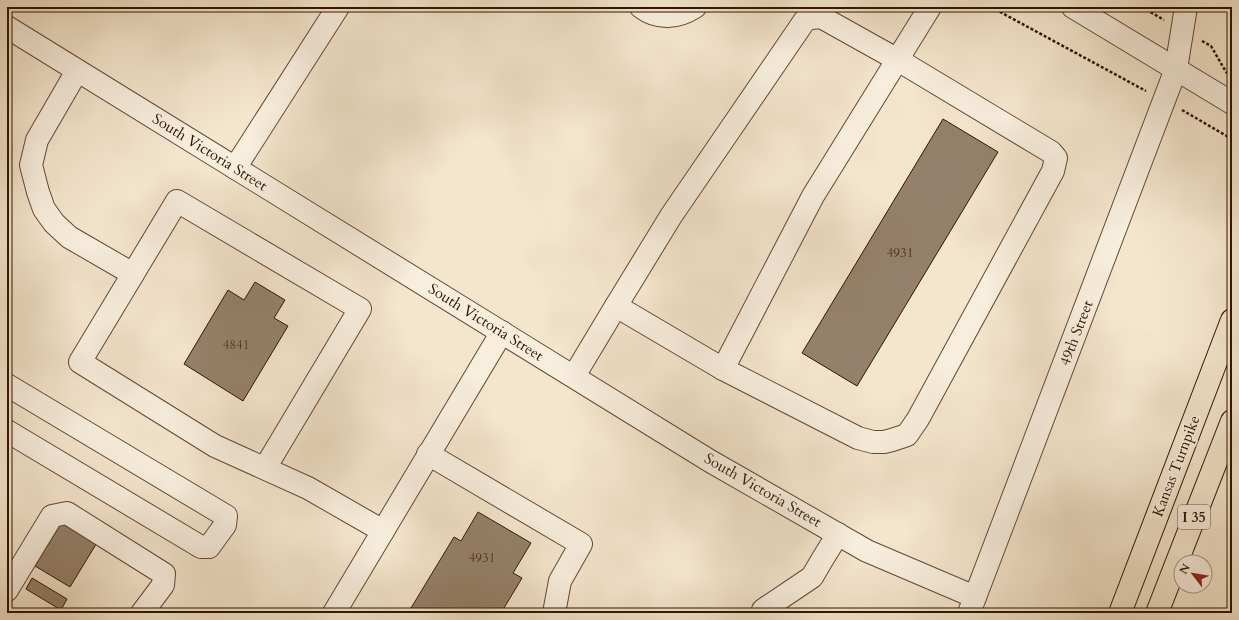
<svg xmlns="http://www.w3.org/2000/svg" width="1239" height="620" viewBox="0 0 1239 620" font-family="Cardo,serif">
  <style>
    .building { fill: #95816b; stroke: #2f1500 }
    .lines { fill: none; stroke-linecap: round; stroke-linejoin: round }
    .minor-casing { stroke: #604933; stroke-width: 24 }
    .highway-casing { stroke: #2f1500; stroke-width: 24 }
    .path { stroke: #2f1500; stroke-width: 2.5; stroke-dasharray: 3 2; stroke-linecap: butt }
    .minor { stroke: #f8eede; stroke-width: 22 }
    .highway { stroke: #f4e5cd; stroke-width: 22 }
    .labels { text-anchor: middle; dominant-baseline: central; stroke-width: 4; stroke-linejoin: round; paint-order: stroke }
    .number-label { font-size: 13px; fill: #48301b }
    .shield { fill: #f8eede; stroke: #6b5643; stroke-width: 1 }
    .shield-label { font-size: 14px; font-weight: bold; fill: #2f1500 }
    .street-label { font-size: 15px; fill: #2f1500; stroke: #f8eede }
  </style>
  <rect width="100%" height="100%" fill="#f4e5cd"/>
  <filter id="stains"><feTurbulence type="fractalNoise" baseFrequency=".005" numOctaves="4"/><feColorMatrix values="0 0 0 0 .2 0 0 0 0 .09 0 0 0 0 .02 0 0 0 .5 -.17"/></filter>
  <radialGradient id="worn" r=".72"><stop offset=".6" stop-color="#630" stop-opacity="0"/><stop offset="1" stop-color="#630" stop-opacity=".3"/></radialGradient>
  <g class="building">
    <path d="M943,119L998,152L857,386L802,353Z"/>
    <path d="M255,282L285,300L274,318L288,326L243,401L184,364L228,290L244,300Z"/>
    <path d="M478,512L531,543L513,573L522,578L501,613H408L454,537L461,541Z"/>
    <path d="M63,520L98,541L70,587L35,566Z"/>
    <path d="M32,578L67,599L61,610L26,589Z"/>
  </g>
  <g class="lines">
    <g class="minor-casing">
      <g id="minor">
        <path d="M641,7C658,20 678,18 695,7"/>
        <path d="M1073,7L1232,103"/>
        <path d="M7,27L710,461L867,551L975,597"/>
        <path d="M77,71L37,140L31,165L38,192L44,209L54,223L69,237L133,274"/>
        <path d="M235,168L338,7"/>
        <path d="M616,306L671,216L805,20L811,18L821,17L898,60L1051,152L1056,158L1053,171L918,419L907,435L892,440L884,442H873L858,438L723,369"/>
        <path d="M574,376L616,306L723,369L813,196L930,7"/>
        <path d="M7,385L226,516L225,525L209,547H201L7,431"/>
        <path d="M428,454L581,544L560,581L554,613"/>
        <path d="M265,468L360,309L177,201L80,362L215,446L308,488L383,531"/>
        <path d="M7,590L52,516L67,513L164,574L163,585L142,613"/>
        <path d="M334,613L502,332"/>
        <path d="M762,613L763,610L812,577L822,560L838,534"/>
        <path d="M969,613L1176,69L1186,7"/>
      </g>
    </g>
    <g class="highway-casing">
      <g id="highway">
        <path d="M1120,613L1232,320"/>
        <path d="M1157,613L1232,421"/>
      </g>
    </g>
    <g class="path">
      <path d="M991,7L1146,91"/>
      <path d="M1142,7L1164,20"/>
      <path d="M1202,41L1211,46L1226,72L1232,76"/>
      <path d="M1182,110L1232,139"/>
    </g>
    <use href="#minor" class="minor"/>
    <use href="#highway" class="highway"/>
  </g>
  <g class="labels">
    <g class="number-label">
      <text x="900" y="253">4931</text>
      <text x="236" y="345">4841</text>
      <text x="482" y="558">4931</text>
    </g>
    <rect class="shield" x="1178" y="505" width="32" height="24" rx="3"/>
    <g class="shield-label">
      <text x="1194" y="517">I 35</text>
    </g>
    <g class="street-label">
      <text transform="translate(210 152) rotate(32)">South Victoria Street</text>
      <text transform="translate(486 322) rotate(32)">South Victoria Street</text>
      <text transform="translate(1076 333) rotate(-69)">49th Street</text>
      <text transform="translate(1176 466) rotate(-69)">Kansas Turnpike</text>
      <text transform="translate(763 490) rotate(30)">South Victoria Street</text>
    </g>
  </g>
  <rect width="1239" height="620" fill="none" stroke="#f4e5cd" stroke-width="24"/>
  <rect x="8" y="8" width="1223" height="604" fill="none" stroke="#2f1500" stroke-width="2"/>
  <rect x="12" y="12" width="1215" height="596" fill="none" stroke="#2f1500"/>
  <g transform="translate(1193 574) rotate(301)"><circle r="19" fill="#f8eede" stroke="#a89785"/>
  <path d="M0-3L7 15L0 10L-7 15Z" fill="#8f2418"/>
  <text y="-6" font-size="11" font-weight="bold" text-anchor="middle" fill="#2f1500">N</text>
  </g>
  <rect width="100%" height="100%" filter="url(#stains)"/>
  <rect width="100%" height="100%" fill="url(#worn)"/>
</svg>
